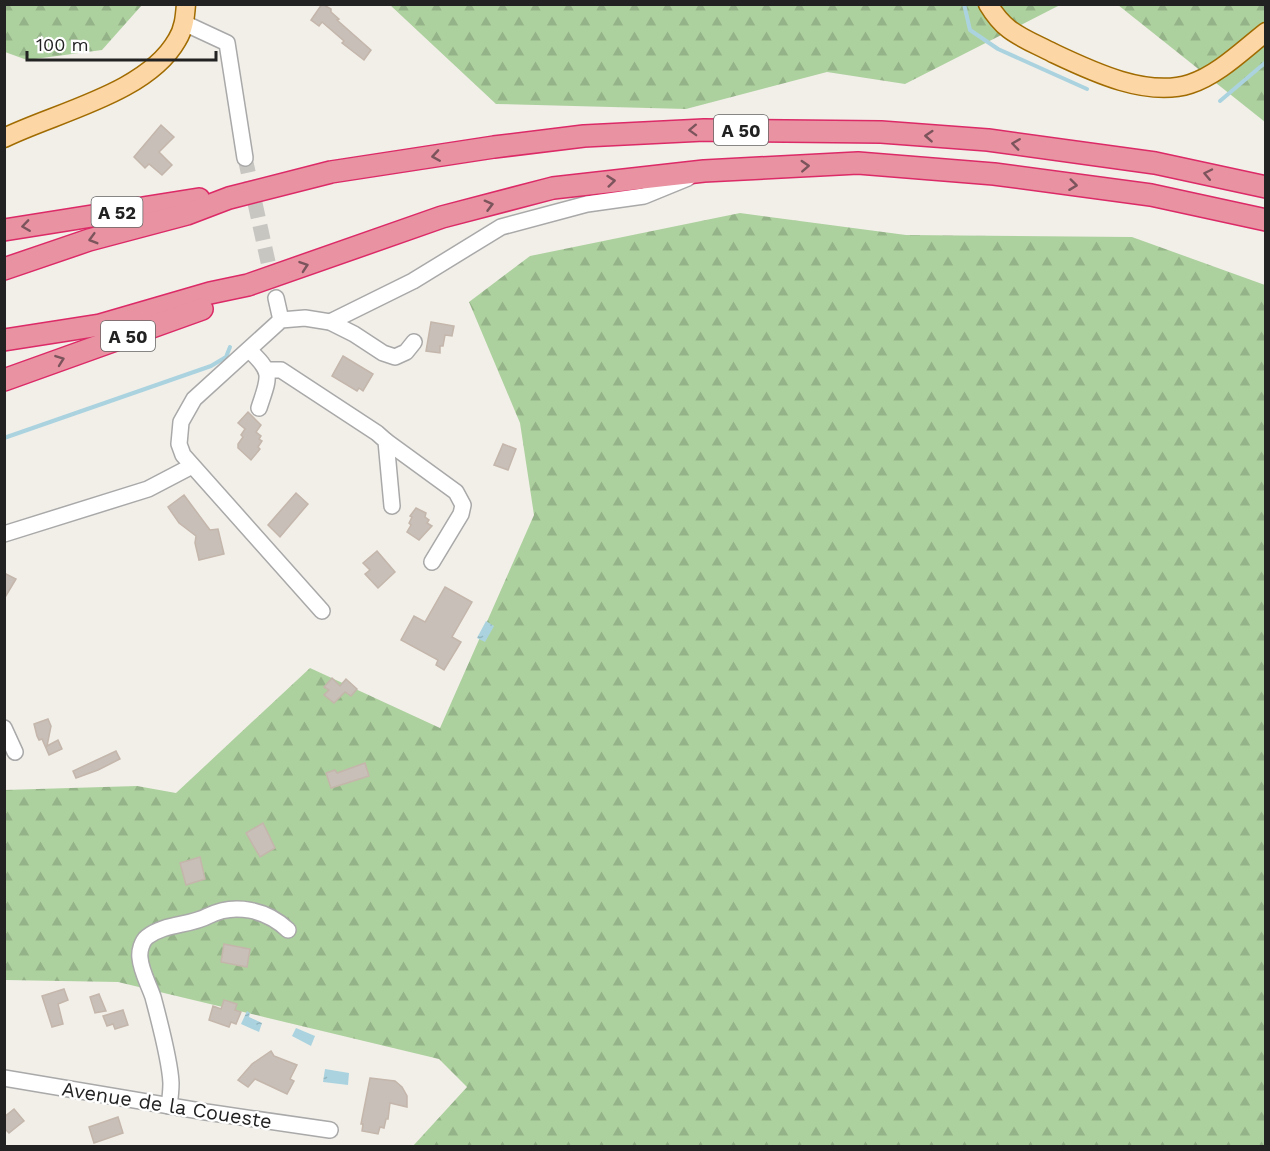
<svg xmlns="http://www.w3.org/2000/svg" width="1270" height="1151" viewBox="0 0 1270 1151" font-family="'Work Sans',sans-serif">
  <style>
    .forest { fill: url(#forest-firs) }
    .water { fill: url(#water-ripples) }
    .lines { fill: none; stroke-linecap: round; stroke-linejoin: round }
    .stream { stroke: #aad3df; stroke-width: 4 }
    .building { fill: #c7bfb8; stroke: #c4b6ab; stroke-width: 1.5 }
    .minor-tunnel { stroke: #c8c6c1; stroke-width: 15; stroke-dasharray: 15 8; stroke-linecap: butt }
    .minor-casing { stroke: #a9a9a9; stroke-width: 18 }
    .major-casing { stroke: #a06b00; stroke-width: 21 }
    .highway-casing { stroke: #dc2a67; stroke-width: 24 }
    .minor { stroke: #fff; stroke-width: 15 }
    .major { stroke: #fcd6a4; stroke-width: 18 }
    .highway { stroke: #e892a2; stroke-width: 21 }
    .oneway { stroke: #7b545c }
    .labels { text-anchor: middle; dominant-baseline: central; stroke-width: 5; stroke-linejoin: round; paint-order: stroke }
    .shield { fill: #fff; stroke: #646464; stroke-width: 1.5 }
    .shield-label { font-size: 18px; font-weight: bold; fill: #222 }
    .street-label { font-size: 20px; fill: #222; stroke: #fff }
  </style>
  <defs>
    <pattern id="forest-firs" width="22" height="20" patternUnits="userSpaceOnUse" patternTransform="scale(1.5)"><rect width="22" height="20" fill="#add19e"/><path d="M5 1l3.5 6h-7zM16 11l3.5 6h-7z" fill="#95b388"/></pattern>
    <pattern id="water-ripples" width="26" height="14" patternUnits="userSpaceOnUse" patternTransform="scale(1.5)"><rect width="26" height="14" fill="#aad3df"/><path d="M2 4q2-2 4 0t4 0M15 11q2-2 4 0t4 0" fill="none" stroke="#92b5bf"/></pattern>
  </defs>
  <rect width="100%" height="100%" fill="#f2efe9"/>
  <g class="forest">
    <path d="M4,5L5,4L142,5L102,50L27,60L5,52Z"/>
    <path d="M390,5H1060L905,84L827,72L686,109L496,104Z"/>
    <path d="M1118,5H1265V122Z"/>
    <path d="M740,213L906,235L1132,237L1265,285V1146H413L467,1087L439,1059L118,982L5,980L4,790L137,786L176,793L310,668L440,728L534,515L520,423L469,302L530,256Z"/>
  </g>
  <g class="water">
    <path d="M486,621L494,626L485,642L477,638Z"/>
    <path d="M247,1011L250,1013L249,1017L262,1023L259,1032L241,1024Z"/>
    <path d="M296,1028L315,1036L311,1046L292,1036Z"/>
    <path d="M325,1069L349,1073L348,1085L323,1082Z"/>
  </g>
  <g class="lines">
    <g class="stream">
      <path d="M964,4L970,30L998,49L1087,89"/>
      <path d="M1220,101L1266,62"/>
      <path d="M4,438L211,366L226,357L230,347"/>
    </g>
  </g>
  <g class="building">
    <path d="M322,4L331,9V12L339,19L337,20L371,50L364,60L342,43L344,41L322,22L319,26L311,20Z"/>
    <path d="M161,125L174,137L159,152L172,165L162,175L149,164L145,168L134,157Z"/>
    <path d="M431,322L454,326L452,336L445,335L443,346H440V353L426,351Z"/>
    <path d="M343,356L373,374L363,391L359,388L357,391L332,376Z"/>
    <path d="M248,412L261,425L256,432L261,436L259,439L262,441L258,447L260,449L251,460L238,448V444L243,437L241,435L245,429L238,423Z"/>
    <path d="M503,444L516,449L508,470L494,465Z"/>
    <path d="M296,493L308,504L280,537L268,525Z"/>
    <path d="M184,495L210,530L218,529L224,554L199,560L195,543L196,536L179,523L168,507Z"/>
    <path d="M416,508L426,513L425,517L429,520L427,523L432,526L419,540L407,532L411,525L409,523L412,517L410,516Z"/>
    <path d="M377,551L395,572L378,588L365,574L370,570L363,563Z"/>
    <path d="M4,573L16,579L4,599Z"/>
    <path d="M445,587L472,602L452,637L461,642L444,670L436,665L438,660L401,640L414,616L425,622Z"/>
    <path d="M332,678L340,686L346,679L357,689L351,696L345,692L334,703L324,695L329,690L324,687Z"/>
    <path d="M48,719L51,726L47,746L58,740L62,749L49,755L42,739L39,740L37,736L34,724Z"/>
    <path d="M116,751L120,759L98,770L76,778L73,771Z"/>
    <path d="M365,763L369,776L331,788L326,773L335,770L337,773Z"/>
    <path d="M263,823L275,848L260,857L246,833Z"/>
    <path d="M200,857L205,879L186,885L180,863Z"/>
    <path d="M224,944L250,949L247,967L221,962Z"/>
    <path d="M64,989L68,1000L58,1004L63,1024L52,1027L42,996Z"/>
    <path d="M99,994L106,1011L95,1013L90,997Z"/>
    <path d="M224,1000L237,1004L235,1010L241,1012L236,1024L231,1022L229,1027L209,1020L213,1006L221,1009Z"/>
    <path d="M123,1010L128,1025L115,1029L113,1024L107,1026L103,1016Z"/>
    <path d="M271,1051L274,1056L297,1065L290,1079L294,1081L287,1094L255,1079L248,1087L238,1080L252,1064Z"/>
    <path d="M370,1078L395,1081L402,1087L407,1096V1107L390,1103L388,1119H386L384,1128L380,1127L378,1134L362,1131L363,1124H361Z"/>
    <path d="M14,1109L24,1121L9,1133L4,1128V1117Z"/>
    <path d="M118,1117L123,1133L94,1143L89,1127Z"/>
  </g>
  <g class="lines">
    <path class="minor-tunnel" d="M245,158L276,298"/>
    <g class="minor-casing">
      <g id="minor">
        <path d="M184,23L227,43L245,158"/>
        <path d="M276,298L281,320"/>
        <path d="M330,322L413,281L501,227L587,204L644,196L688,178"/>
        <path d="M249,350C274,373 269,377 259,408"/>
        <path d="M268,370H281L377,433L386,441L392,506"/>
        <path d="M386,441L456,492L463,505L461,514L432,562"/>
        <path d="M4,534L148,489L192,466"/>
        <path d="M322,611L183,455L179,444L181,422L194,399L281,320L305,318L330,322L354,334L383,353L395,357L406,352L414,342"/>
        <path d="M4,728L15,752"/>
        <path d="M4,1078L206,1112L330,1130"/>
        <path d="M169,1106C170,1099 171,1090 171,1083C170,1060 159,1020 153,997C149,985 141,971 140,958C139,951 142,941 147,937C165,923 189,926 208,916C235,902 267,910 288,930"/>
      </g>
    </g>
    <g class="major-casing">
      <g id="major">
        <path d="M988,4C994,14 1000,22 1009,29C1022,39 1038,45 1053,53C1091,71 1147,98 1190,84C1218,75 1243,50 1266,32"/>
        <path d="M4,138C57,112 147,93 177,40C184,29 185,17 186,4"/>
      </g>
    </g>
    <g class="highway-casing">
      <g id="highway">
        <path d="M4,230L199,199"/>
        <path d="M4,269L89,240L187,214L229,198L331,172L494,147L584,136L704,130L881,132L988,140L1155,163L1266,187"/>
        <path d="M4,340L100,325L210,293L248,285L442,217L553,188L704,171L858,163L994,174L1151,195L1266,220"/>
        <path d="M4,380L202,309"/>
      </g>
    </g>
    <use href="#minor" class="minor"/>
    <use href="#major" class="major"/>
    <use href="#highway" class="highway"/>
  </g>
  <defs><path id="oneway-chevron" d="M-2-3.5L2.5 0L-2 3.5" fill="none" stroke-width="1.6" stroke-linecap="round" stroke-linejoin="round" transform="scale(1.5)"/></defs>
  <g class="oneway">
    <use href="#oneway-chevron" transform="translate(693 130) rotate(178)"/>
    <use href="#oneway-chevron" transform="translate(929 136) rotate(-176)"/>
    <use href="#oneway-chevron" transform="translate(1016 144) rotate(-172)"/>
    <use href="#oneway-chevron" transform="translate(436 156) rotate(171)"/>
    <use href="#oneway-chevron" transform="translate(805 166) rotate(-3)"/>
    <use href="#oneway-chevron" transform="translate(1208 174) rotate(-168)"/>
    <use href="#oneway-chevron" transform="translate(611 181) rotate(-6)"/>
    <use href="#oneway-chevron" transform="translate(1073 185) rotate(7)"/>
    <use href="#oneway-chevron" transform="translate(489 205) rotate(-15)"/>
    <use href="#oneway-chevron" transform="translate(26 226) rotate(172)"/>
    <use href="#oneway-chevron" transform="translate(93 239) rotate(164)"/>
    <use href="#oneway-chevron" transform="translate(304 266) rotate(-19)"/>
    <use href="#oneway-chevron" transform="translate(60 360) rotate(-20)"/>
  </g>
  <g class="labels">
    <g class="shield">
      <rect x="714" y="115" width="54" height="30" rx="4.5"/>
      <rect x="91.5" y="197" width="51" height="30" rx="4.5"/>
      <rect x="101" y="321" width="54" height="30" rx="4.5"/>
    </g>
    <g class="shield-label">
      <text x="741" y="130">A 50</text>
      <text x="117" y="212">A 52</text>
      <text x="128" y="336">A 50</text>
    </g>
    <g class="street-label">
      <text transform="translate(167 1105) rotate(9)">Avenue de la Coueste</text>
    </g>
  </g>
  <rect width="1270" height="1151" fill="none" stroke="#222222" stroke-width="12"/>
  <path d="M27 51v9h189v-9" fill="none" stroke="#222222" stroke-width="3"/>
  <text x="36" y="51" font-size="18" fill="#222222" stroke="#ffffff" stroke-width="4.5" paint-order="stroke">100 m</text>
</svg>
